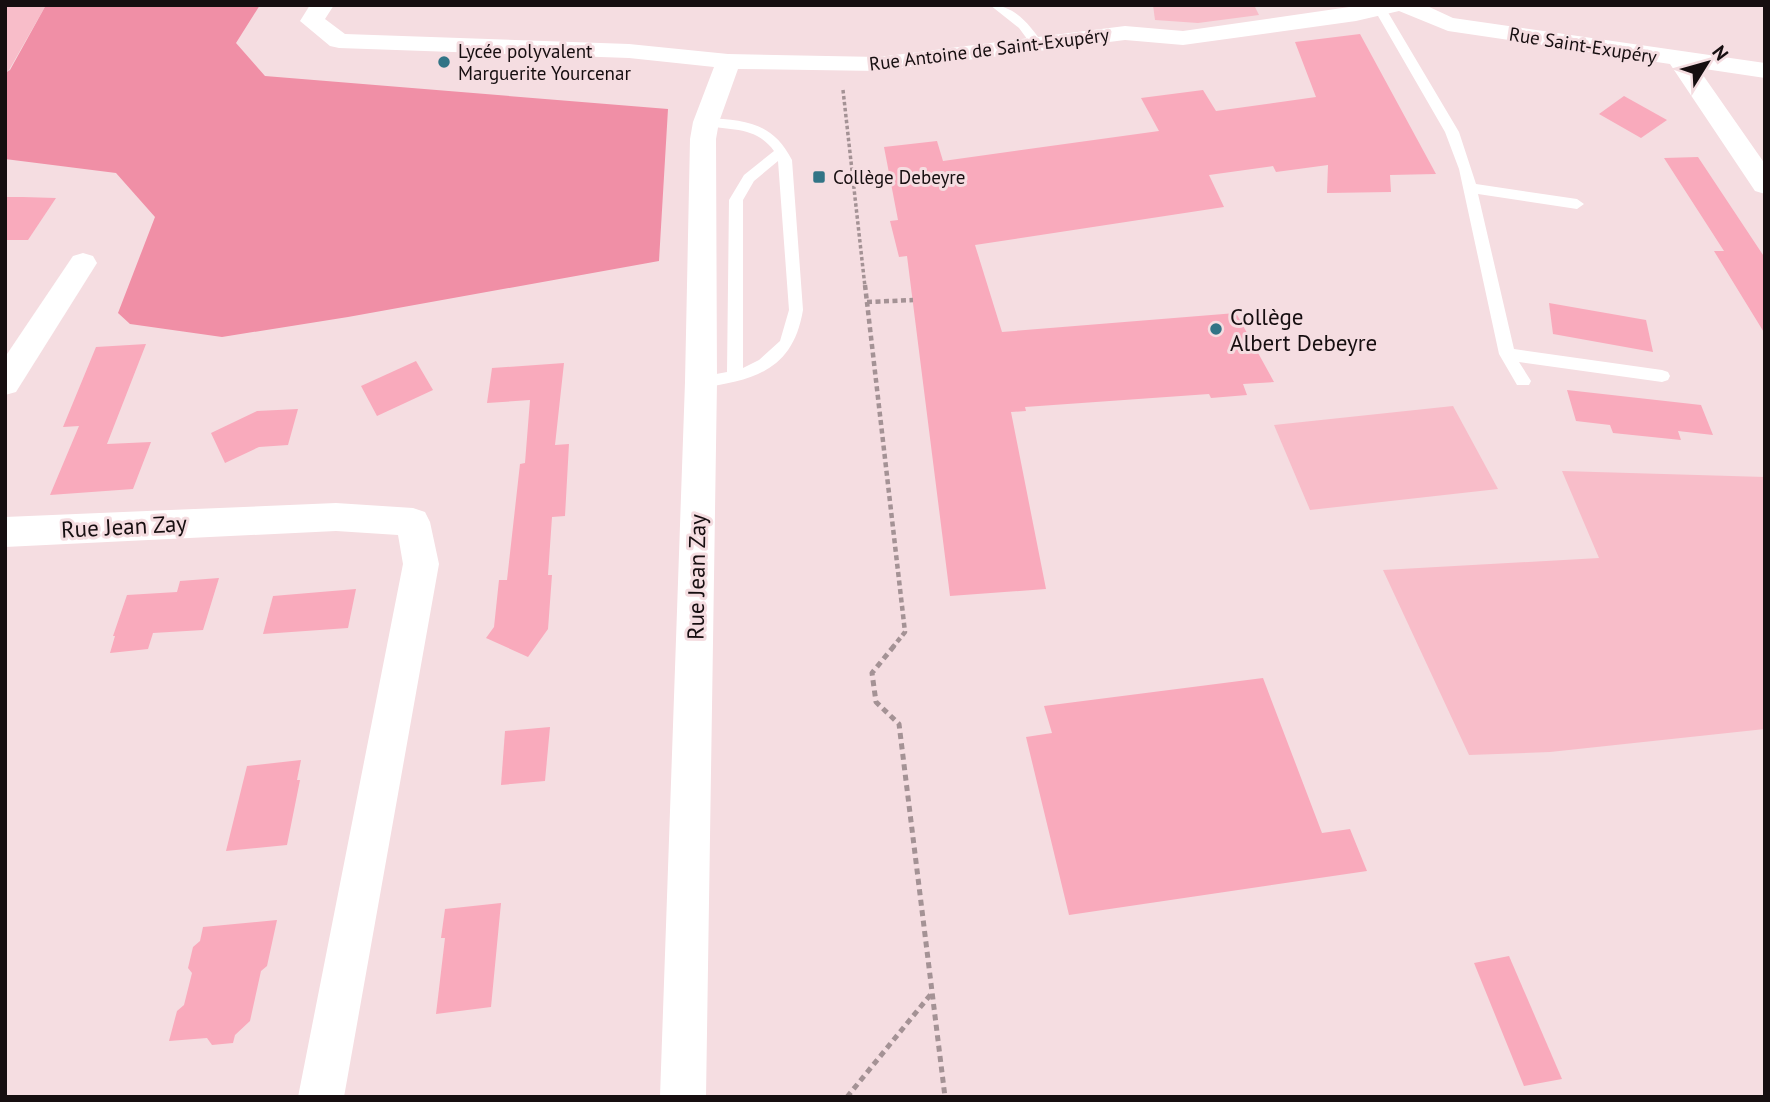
<svg xmlns="http://www.w3.org/2000/svg" width="1770" height="1102" viewBox="0 0 1770 1102" font-family="'PT Sans',sans-serif">
  <style>
    .green { fill: #f8bdc9 }
    .forest { fill: #f08fa6 }
    .building { fill: #f9aabc }
    .lines { fill: none; stroke-linecap: round; stroke-linejoin: round }
    .path-far2 { stroke: #a49295; stroke-width: 3.5; stroke-dasharray: 3.5 2.5; stroke-linecap: butt }
    .path-far1 { stroke: #a49295; stroke-width: 4.5; stroke-dasharray: 5 3.5; stroke-linecap: butt }
    .path { stroke: #a49295; stroke-width: 5; stroke-dasharray: 6 4.5; stroke-linecap: butt }
    .service { fill: #fff; fill-rule: evenodd }
    .minor { fill: #fff; fill-rule: evenodd }
    .poi-dot { fill: #327486; stroke: #f5dde1; stroke-width: 2.5 }
    .labels { text-anchor: middle; dominant-baseline: central; stroke-width: 6; stroke-linejoin: round; paint-order: stroke }
    .far-street-label { font-size: 19px; fill: #160e10; stroke: #f5dde1 }
    .far-poi-label { font-size: 19px; fill: #160e10; stroke: #f5dde1; text-anchor: start }
    .poi-label { font-size: 23px; fill: #160e10; stroke: #f5dde1; text-anchor: start }
    .street-label { font-size: 23px; fill: #160e10; stroke: #f5dde1 }
  </style>
  <rect width="100%" height="100%" fill="#f5dde1"/>
  <g class="green">
    <path d="M5,5H46L9,70L5,73Z"/>
    <path d="M1153,5H1254L1259,15L1198,23L1155,20Z"/>
    <path d="M1453,406L1498,489L1310,510L1274,425Z"/>
    <path d="M1562,471L1765,477V729L1550,752L1469,755L1383,570L1599,558Z"/>
  </g>
  <path class="forest" d="M46,5H260L236,43L265,76L668,109L659,261L348,317L222,337L130,324L118,313L155,217L116,173L5,159V73L10,70Z"/>
  <g class="building">
    <path d="M1360,34L1436,174L1390,175L1391,192L1327,193L1328,165L1276,172L1273,166L1209,175L1224,207L975,245L1002,332L1236,313L1274,382L1243,384L1247,395L1211,398L1209,394L1025,407L1026,411L1011,412L1046,589L950,596L907,256L899,257L890,221L898,220L884,147L937,141L943,161L1159,131L1141,98L1203,90L1216,111L1316,97L1295,42Z"/>
    <path d="M1624,96L1667,120L1641,138L1599,114Z"/>
    <path d="M1698,157L1765,258V334L1714,251H1724L1664,158Z"/>
    <path d="M5,197H23L56,198L28,240H5Z"/>
    <path d="M1549,303L1646,320L1653,352L1553,334Z"/>
    <path d="M146,344L107,444L151,442L133,489L50,495L79,426L63,427L96,347Z"/>
    <path d="M416,361L433,390L377,416L361,386Z"/>
    <path d="M564,363L555,445L569,444L565,516L552,517L548,575H552L548,629L528,657L486,638L494,627L499,580H507L520,464L525,463L530,400L487,403L492,368Z"/>
    <path d="M1567,390L1701,405L1713,435L1678,431L1681,440L1613,433L1610,425L1576,421Z"/>
    <path d="M298,409L288,445L259,447L225,463L211,433L257,411Z"/>
    <path d="M219,578L203,630L153,633L148,649L110,653L115,636H113L127,595L177,592L180,581Z"/>
    <path d="M356,589L348,628L263,634L273,596Z"/>
    <path d="M1263,678L1322,833L1350,829L1367,871L1069,915L1026,737L1052,733L1044,706Z"/>
    <path d="M550,727L545,781L501,785L505,731Z"/>
    <path d="M301,760L297,780H300L287,845L226,851L247,766Z"/>
    <path d="M501,903L491,1007L436,1014L445,938H441L445,909Z"/>
    <path d="M277,920L267,966L261,971L250,1021L235,1035L233,1043L212,1045L207,1038L169,1041L177,1011L184,1005L192,973L188,968L193,947L200,941L203,927Z"/>
    <path d="M1509,956L1562,1079L1524,1086L1474,963Z"/>
  </g>
  <g class="lines">
    <path class="path-far2" d="M843,90L865,287"/>
    <g class="path-far1">
      <path d="M865,285L905,632L893,647"/>
      <path d="M867,302L913,300"/>
    </g>
    <g class="path">
      <path d="M894,646L872,673L876,702L899,724L945,1097"/>
      <path d="M847,1097L931,994"/>
    </g>
    <g class="service">
      <path d="M990,5C1015,5 1030,25 1043,44L1041,47H1033L1019,28Z"/>
      <path d="M1380,5L1386,9L1459,132L1476,184L1577,199L1584,204L1577,209L1478,194L1514,349L1662,370L1668,372L1670,376L1668,380L1662,382L1519,362L1531,381L1529,385H1517L1499,354L1459,169L1445,132L1374,9Z"/>
      <path d="M706,118C747,120 773,123 792,160L803,310C793,370 755,380 701,388L695,386L693,382L695,378L727,372L729,200L744,175L774,151C755,125 729,131 701,125L700,122ZM778,161L789,310L780,341L759,360L743,368V200L754,181Z"/>
    </g>
    <g class="minor">
      <path d="M310,5H334L325,19L345,34L629,44L728,54L879,57L1125,26L1183,31L1363,5H1425L1453,18L1765,63V78L1698,68L1765,164V194L1755,191L1670,64L1448,31L1399,11L1356,21L1183,45L1125,40L879,71L738,69L719,122L716,139L717,382L706,1097H660L685,382L690,139L693,122L714,67L629,58L339,48L330,46L300,21Z"/>
      <path d="M83,253L93,256L97,263L16,392L5,395V357L73,256Z"/>
      <path d="M336,503L413,508L425,512L430,522L439,564L344,1097H298L403,564L398,535L336,531L5,547V517Z"/>
    </g>
  </g>
  <g class="poi-dot">
    <circle cx="444" cy="62" r="7"/>
    <rect x="812" y="170" width="14" height="14" rx="3.5"/>
    <circle cx="1216" cy="329" r="7"/>
  </g>
  <g class="labels">
    <g class="far-street-label">
      <text transform="translate(1583 45) rotate(9)">Rue Saint-Exupéry</text>
      <text transform="translate(989 49) rotate(-7)">Rue Antoine de Saint-Exupéry</text>
    </g>
    <g class="far-poi-label">
      <text x="458" y="51">Lycée polyvalent<tspan x="458" dy="22">Marguerite Yourcenar</tspan></text>
      <text x="833" y="177">Collège Debeyre</text>
    </g>
    <g class="poi-label">
      <text x="1230" y="316">Collège<tspan x="1230" dy="26">Albert Debeyre</tspan></text>
    </g>
    <g class="street-label">
      <text transform="translate(124 526) rotate(-3)">Rue Jean Zay</text>
      <text transform="translate(696 577) rotate(-89)">Rue Jean Zay</text>
    </g>
  </g>
  <rect width="1770" height="1102" fill="none" stroke="#160e10" stroke-width="14"/>
  <g transform="translate(1707 63) rotate(53)" stroke="#f5dde1" stroke-width="5" paint-order="stroke">
  <path d="M0-5L12 26L0 18L-12 26Z" fill="#160e10"/>
  <text y="-10" font-size="19" font-weight="bold" text-anchor="middle" fill="#160e10">N</text>
  </g>
</svg>
